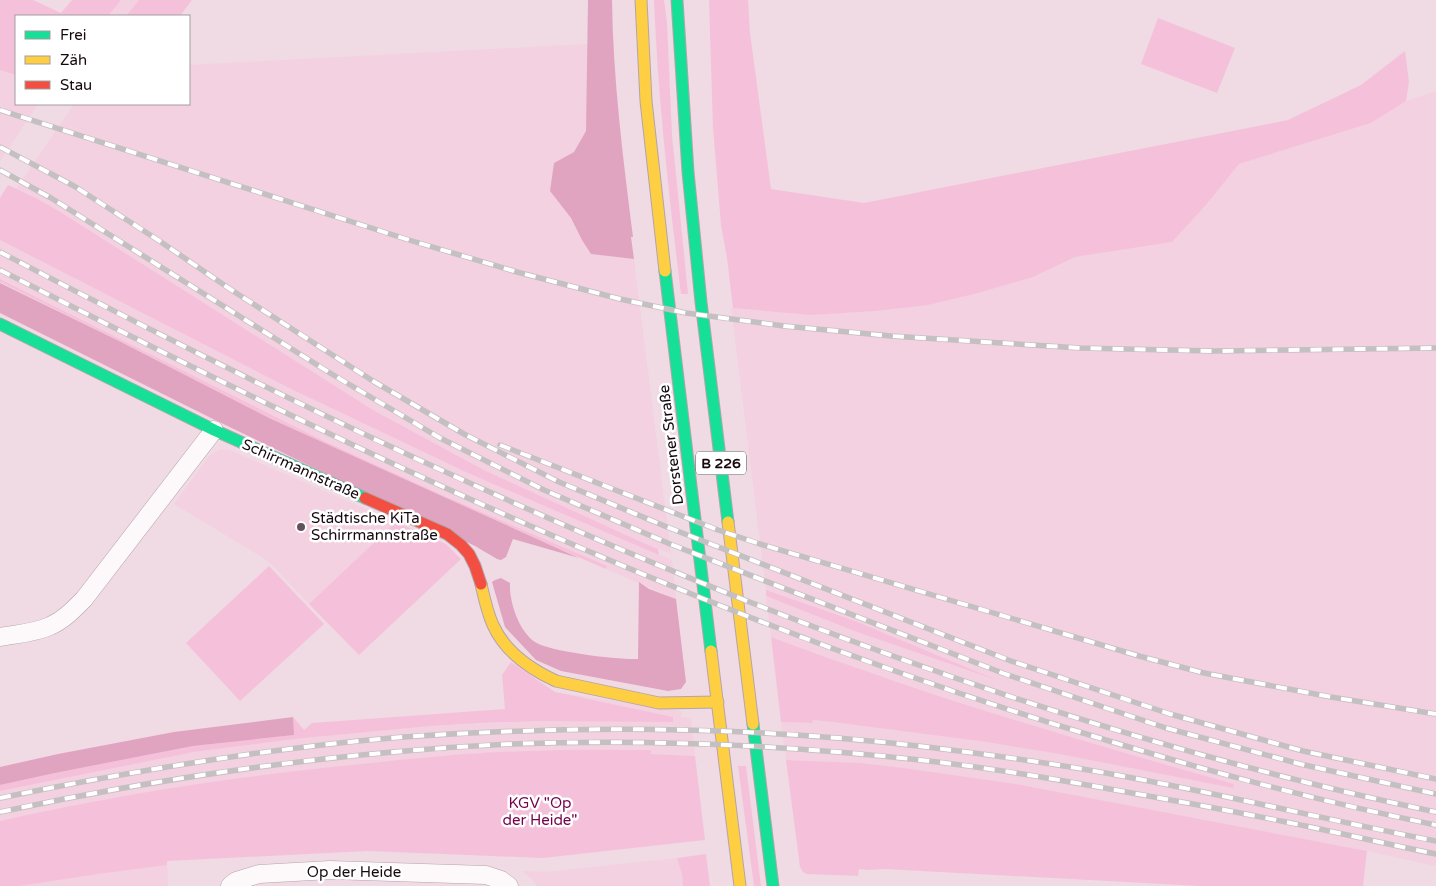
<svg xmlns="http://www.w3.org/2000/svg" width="1436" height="886" viewBox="0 0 1436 886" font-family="'Varela Round',sans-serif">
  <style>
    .built { fill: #f3d1e0 }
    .green { fill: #f5c1da }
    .forest { fill: #e0a4c1 }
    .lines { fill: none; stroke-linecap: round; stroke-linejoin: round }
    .street-casing { stroke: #b4a4ab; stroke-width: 19 }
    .fast-casing { stroke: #b4a4ab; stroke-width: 13 }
    .slow-casing { stroke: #b4a4ab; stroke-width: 13 }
    .jam-casing { stroke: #b4a4ab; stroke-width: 13 }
    .street { stroke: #fdf9fb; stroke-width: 18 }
    .fast { stroke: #16e098; stroke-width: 11 }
    .slow { stroke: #ffcf43; stroke-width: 11 }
    .jam { stroke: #f24e42; stroke-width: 11 }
    .rail-casing { stroke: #c4bfc1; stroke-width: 5.5 }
    .rail { stroke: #fff; stroke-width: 4; stroke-dasharray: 11; stroke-linecap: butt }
    .poi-dot { fill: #62525a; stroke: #fff; stroke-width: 2 }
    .labels { text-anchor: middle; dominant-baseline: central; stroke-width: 5; stroke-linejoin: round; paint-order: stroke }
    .shield { fill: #fff; stroke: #5b5357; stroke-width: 1 }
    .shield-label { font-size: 14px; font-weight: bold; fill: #15090f }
    .street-label { font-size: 15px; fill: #15090f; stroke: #fff }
    .poi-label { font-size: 15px; fill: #15090f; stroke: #fff; text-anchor: start }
    .park-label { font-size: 15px; fill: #74004b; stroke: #fff }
  </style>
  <rect width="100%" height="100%" fill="#f0dae4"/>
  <g class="built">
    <path d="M121,0H139L126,16H108Z"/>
    <path d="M587,44V131L574,152L554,163L550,191L571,218L582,240L591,254L634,259L671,554L628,536L484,470L373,410L62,213L38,199L16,189L74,104H189V65Z"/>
    <path d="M0,70L16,75V104H38L0,161Z"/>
    <path d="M1436,91V866L1367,851L1016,784L904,768L861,763L786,760L781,722L812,723L813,720L986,742L1059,754L1233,788L1032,726L826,659L771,637L766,596L854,631L987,676L855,621L766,590L731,308L810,315L876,311L928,305L1033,277L1075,257L1172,242L1206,205L1239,164L1371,123L1406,101Z"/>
    <path d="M0,240L287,387L470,474L672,560L676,599L606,569V566L442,495L326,442L0,279Z"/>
    <path d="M221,449L230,450L396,522L309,604L272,565L265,559L174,504L210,455Z"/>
    <path d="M555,692L681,711V717L691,718L695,756L651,754V750L530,751L446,755L270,774L101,800L0,821V791L194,752L294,739L431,726L541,721H673Z"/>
    <path d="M677,858L682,874L683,886H537L531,878L522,871L545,872Z"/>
    <path d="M167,865L168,886H20L98,874Z"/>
  </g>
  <g class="green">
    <path d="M0,0H33L61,13L72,0H121L108,16H16V75L0,70Z"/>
    <path d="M139,0H192L180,16H126Z"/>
    <path d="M654,0H664L667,23L672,135L688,294H681C669,196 658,99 654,0Z"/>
    <path d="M709,0H748L750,33L771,189L864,203L1288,120L1361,85L1405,51L1409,82L1406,101L1371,123L1239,164L1206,205L1172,242L1075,257L1033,277L978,293L928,305L876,311L810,315L733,308L727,258L721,225L713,128Z"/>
    <path d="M1158,18L1235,48L1217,93L1141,64Z"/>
    <path d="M8,185L38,199L62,213L373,410L484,470L628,536L658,549L659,555L470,474L287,387L0,240V198Z"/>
    <path d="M0,279L326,442L442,495L607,566L606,569L508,527L269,418L117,340L0,282Z"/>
    <path d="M396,522L446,544L461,559L359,655L309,604Z"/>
    <path d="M269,566L324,624L240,701L186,643Z"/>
    <path d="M766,590L855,621L997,680L854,631L766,596Z"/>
    <path d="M771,637C826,658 880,676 936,695C1034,727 1134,756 1234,784L1233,788L1059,754L986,742L832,722L813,720L812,723L781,722Z"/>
    <path d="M511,662L555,692L673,717V722L541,721L483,723L431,726L294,739L194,752L0,791V785L55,773L193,746L293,735V717L304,730L312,723L505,709L502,675Z"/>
    <path d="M651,750V754L695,756L705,840L543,858L368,851L167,861V865L98,874L20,886H0V821C119,794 240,776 361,764C417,758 474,752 530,751C571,749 611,750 651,750Z"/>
    <path d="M786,760L861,763L904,768L1016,784L1367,851L1363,886H1199L885,869L868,870L859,869L858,876L807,874L803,872L800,867Z"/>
    <path d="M738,766H746L761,886H754Z"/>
    <path d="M706,854L710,886H683L682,874L677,858Z"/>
  </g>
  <g class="forest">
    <path d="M588,0H612C613,79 623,158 633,237H631L634,259L591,254L582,240L571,218L550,191L554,163L574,152L586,131Z"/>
    <path d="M0,283L117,340L269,418L579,558L513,539L506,557L501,560L497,559L475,546L211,418L0,313Z"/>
    <path d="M501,578L510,583C509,602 519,631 535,642C550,652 620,660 638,659L639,582L649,589L676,599L686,682L681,689L668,691L561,671L536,660L505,627L492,582L495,580Z"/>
    <path d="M293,717L294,735L193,746L55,773L0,785V767L58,754L174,732Z"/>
  </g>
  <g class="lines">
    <g class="street-casing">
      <g id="street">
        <path d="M0,637C16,634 35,633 50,626C64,620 74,609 84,599L214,430"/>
        <path d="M230,886L236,881L259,874L330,870L486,875L501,880L509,886"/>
      </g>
    </g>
    <g class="fast-casing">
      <g id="fast">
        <path d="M677,0L688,172L701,302L728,522"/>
        <path d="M665,271L711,651"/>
        <path d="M0,324L214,430L365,498"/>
        <path d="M753,724L773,886"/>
      </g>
    </g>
    <g class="slow-casing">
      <g id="slow">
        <path d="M641,0L646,101L665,271"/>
        <path d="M728,522L753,724"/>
        <path d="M481,584C484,597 487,612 493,625C505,652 530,669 556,681L659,703L718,702"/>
        <path d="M711,651L740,886"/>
      </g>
    </g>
    <g class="jam-casing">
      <path id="jam" d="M365,498L447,534L461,545L469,554L475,566L481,584"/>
    </g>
    <use href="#street" class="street"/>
    <use href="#fast" class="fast"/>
    <use href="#slow" class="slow"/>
    <use href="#jam" class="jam"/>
    <g class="rail-casing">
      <g id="rail">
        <path d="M0,110L409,240L517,272L620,299L686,313L784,326L891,336L1080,348L1214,351L1436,348"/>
        <path d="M0,147L74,186L158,240L230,289L373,381L464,434L559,482L667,527L1011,661L1170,714L1303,751L1436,779"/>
        <path d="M0,170L51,198L330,373L440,438L544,490L670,544L1005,674L1166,728L1300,764L1436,794"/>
        <path d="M0,252C456,491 930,706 1436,812"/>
        <path d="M0,270C171,357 342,443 517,520C701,602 890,674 1083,733C1199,769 1317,801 1436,825"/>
        <path d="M500,445L718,530L760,544L1139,656L1204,673L1331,697L1436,714"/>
        <path d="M0,798C83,781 167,766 251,754C302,747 353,741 403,737C578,725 753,726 927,747C992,755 1058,764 1122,776C1227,795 1331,821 1436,841"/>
        <path d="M0,812C169,776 340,752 512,744C648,739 785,745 920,760C1002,769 1083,784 1165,799C1205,806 1246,814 1286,822C1336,832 1386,844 1436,854"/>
      </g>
    </g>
    <use href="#rail" class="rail"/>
  </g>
  <circle class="poi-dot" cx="301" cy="527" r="5"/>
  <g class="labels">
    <rect class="shield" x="696" y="451.5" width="50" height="23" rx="4"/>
    <g class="shield-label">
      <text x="721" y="463">B 226</text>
    </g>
    <g class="street-label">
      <text transform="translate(671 445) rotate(-97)">Dorstener Straße</text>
      <text transform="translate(301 469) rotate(24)">Schirrmannstraße</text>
      <text x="354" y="872">Op der Heide</text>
    </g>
    <g class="poi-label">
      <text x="311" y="518">Städtische KiTa<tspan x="311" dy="17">Schirrmannstraße</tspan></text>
    </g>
    <g class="park-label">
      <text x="540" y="803">KGV "Op<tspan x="540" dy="17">der Heide"</tspan></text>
    </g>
  </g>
  <rect x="15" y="15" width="175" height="90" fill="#ffffff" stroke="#a19d9f"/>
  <rect x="25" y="31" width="25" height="8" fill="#16e098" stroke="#a19d9f"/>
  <text x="60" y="40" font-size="15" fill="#15090f">Frei</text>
  <rect x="25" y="56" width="25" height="8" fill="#ffcf43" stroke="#a19d9f"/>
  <text x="60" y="65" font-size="15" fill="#15090f">Zäh</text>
  <rect x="25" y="81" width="25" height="8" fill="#f24e42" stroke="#a19d9f"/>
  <text x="60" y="90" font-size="15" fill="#15090f">Stau</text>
</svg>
